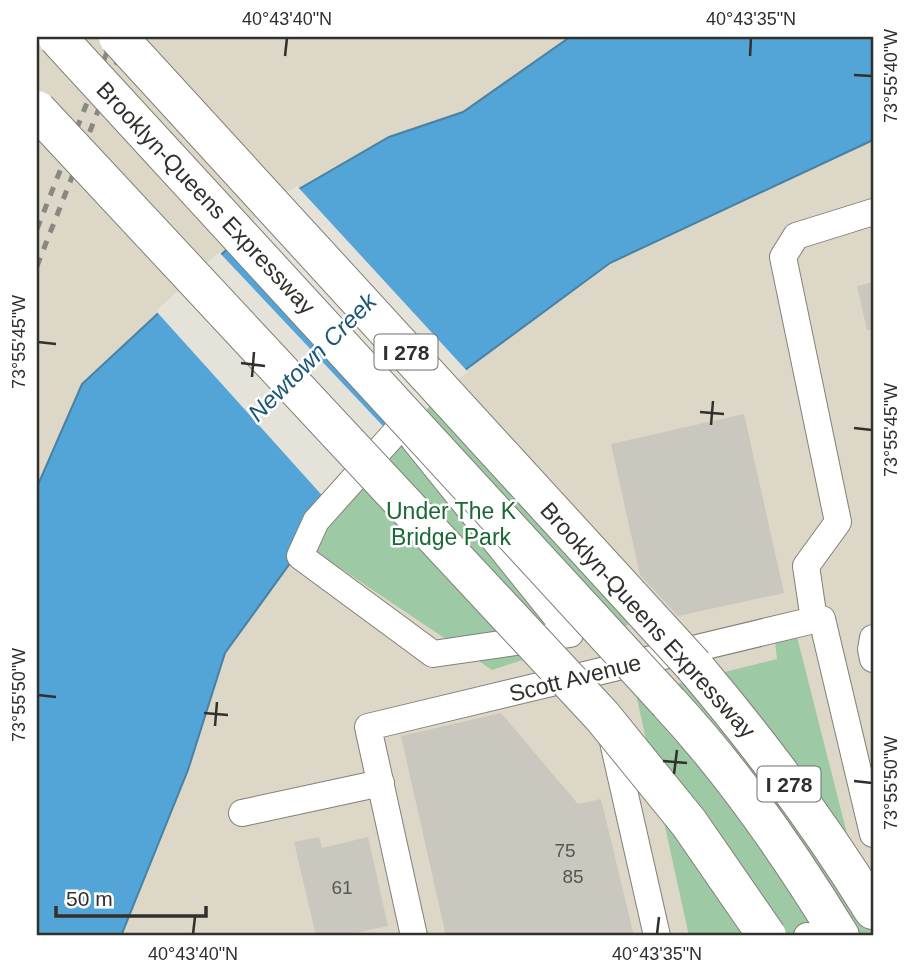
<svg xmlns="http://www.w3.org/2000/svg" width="910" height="973" viewBox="0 0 910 973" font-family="Arial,sans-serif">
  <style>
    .built { fill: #dcd7c6 }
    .green { fill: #9dc9a5 }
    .water { fill: #53a4d7; stroke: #4981a4; stroke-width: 2 }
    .pier { fill: #e5e2d9 }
    .building { fill: #cac7be }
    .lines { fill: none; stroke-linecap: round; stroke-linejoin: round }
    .minor-casing { stroke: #827f77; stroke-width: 28 }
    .highway-casing { stroke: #827f77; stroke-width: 40 }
    .minor { stroke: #fff; stroke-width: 26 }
    .highway { stroke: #fff; stroke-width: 38 }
    .rail { stroke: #898781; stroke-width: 5; stroke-dasharray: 9 9; stroke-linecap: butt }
    .highway-bridge-casing { stroke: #827f77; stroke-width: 40; stroke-linecap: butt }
    .highway-bridge { stroke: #fff; stroke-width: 38 }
    .ticks { fill: none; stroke: #31302c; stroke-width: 2.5 }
    .labels { text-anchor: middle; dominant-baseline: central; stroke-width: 5; stroke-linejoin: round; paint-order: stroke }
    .number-label { font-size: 19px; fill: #575650 }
    .shield { fill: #fff; stroke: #6f6e6b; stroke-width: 2 }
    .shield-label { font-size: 21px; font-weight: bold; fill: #31302c }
    .street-label { font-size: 23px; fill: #31302c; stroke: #fff }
    .park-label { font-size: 23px; fill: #1a6834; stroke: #fff }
    .water-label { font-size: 24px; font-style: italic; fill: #195679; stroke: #fff }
    .neatline { fill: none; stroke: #31302c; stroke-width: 2.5 }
    .ticks-label { font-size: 18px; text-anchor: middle; fill: #31302c }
  </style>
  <rect width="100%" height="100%" fill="#e5e2d9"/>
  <g class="built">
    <path d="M37,37H572L463,112L389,137L260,219L82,384L37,487Z"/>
    <path d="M873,140V936H121L188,771L225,653L304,544L492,670L645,619L442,387L610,263Z"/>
  </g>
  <g class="green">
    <path d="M442,387L550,480L575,510L646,619L492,670L304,544Z"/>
    <path d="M797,637L873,936H689L636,694L777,659L775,642Z"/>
  </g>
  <path class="water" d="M570,37H873V140L610,263L442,387L304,544L225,653L188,770L121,936H37V487L82,384L280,200L389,137L463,112Z"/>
  <g class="pier">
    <path d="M297,186L468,372L444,389L405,435L229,243L278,197Z"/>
    <path d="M219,252L398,442L337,512L156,311Z"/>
  </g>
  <g class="building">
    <path d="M873,282V329L867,330L857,286Z"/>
    <path d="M744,414L784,593L678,616L640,575L611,444Z"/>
    <path d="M501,713L578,804L601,799L634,936H446L401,736Z"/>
    <path d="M319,837L322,848L368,837L388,926L342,936H316L294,842Z"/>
  </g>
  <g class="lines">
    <g class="minor-casing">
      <g id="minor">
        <path d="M403,424L414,440L570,634L433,654L300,556L316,521Z"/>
        <path d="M814,620L806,566L838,522L783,257L796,236L873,212"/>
        <path d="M873,638L871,649L873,659"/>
        <path d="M611,733L657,936"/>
        <path d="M242,813L381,783"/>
        <path d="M414,936L368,727L814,620L822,619L873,834"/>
        <path d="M807,936H808"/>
      </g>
    </g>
    <g class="highway-casing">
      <g id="highway">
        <path d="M694,666C760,744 820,824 873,910"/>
        <path d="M669,703C735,774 790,854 840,936"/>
      </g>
    </g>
    <use href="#minor" class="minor"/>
    <use href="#highway" class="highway"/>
    <g class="rail">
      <path d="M37,229L113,37"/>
      <path d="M37,266L127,37"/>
    </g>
    <g class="highway-bridge-casing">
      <g id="highway-bridge">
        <path d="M57,37L669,703"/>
        <path d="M118,37L694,666"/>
        <path d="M37,110L602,716L689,823L767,936"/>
      </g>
    </g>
    <use href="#highway-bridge" class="highway-bridge"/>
  </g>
  <path class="ticks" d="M285,56L287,38M750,56L751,38M854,75L872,76M38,342L56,344M241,363L265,366M252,377L254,352M700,412L724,414M711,425L713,401M854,428L872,430M38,695L56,697M204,713L228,715M215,726L217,702M663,761L687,763M674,774L677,750M854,781L872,783M193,934L195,917M657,934L659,917"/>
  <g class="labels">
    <g class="number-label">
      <text x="565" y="850">75</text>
      <text x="573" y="876">85</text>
      <text x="342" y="887">61</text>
    </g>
    <g class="shield">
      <rect x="374.5" y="334.5" width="63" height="35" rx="5"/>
      <rect x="757.5" y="766.5" width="63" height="35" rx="5"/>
    </g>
    <g class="shield-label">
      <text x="406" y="352">I 278</text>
      <text x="789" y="784">I 278</text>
    </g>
    <g class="street-label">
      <text transform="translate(206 198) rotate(47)">Brooklyn-Queens Expressway</text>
      <text transform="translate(648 620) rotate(48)">Brooklyn-Queens Expressway</text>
      <text transform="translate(575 678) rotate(-14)">Scott Avenue</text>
    </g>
    <g class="park-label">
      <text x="451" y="511">Under The K<tspan x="451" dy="26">Bridge Park</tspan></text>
    </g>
    <g class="water-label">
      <text transform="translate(312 357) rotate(-45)">Newtown Creek</text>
    </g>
  </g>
  <rect width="910" height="973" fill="none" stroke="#ffffff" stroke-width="77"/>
  <path d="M56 906v10h150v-10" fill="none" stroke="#31302c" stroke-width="3.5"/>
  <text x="66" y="906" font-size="21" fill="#31302c" stroke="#ffffff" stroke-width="5" paint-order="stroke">50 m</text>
  <rect x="38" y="38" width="834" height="896" class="neatline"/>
  <g class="ticks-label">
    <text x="287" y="25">40°43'40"N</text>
    <text x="751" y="25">40°43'35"N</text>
    <text transform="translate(891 76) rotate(-90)" y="6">73°55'40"W</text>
    <text transform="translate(19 342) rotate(-90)" y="6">73°55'45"W</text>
    <text transform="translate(891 430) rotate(-90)" y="6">73°55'45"W</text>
    <text transform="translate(19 695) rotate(-90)" y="6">73°55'50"W</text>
    <text transform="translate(891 783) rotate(-90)" y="6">73°55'50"W</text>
    <text x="193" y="960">40°43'40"N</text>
    <text x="657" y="960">40°43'35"N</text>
  </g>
</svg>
